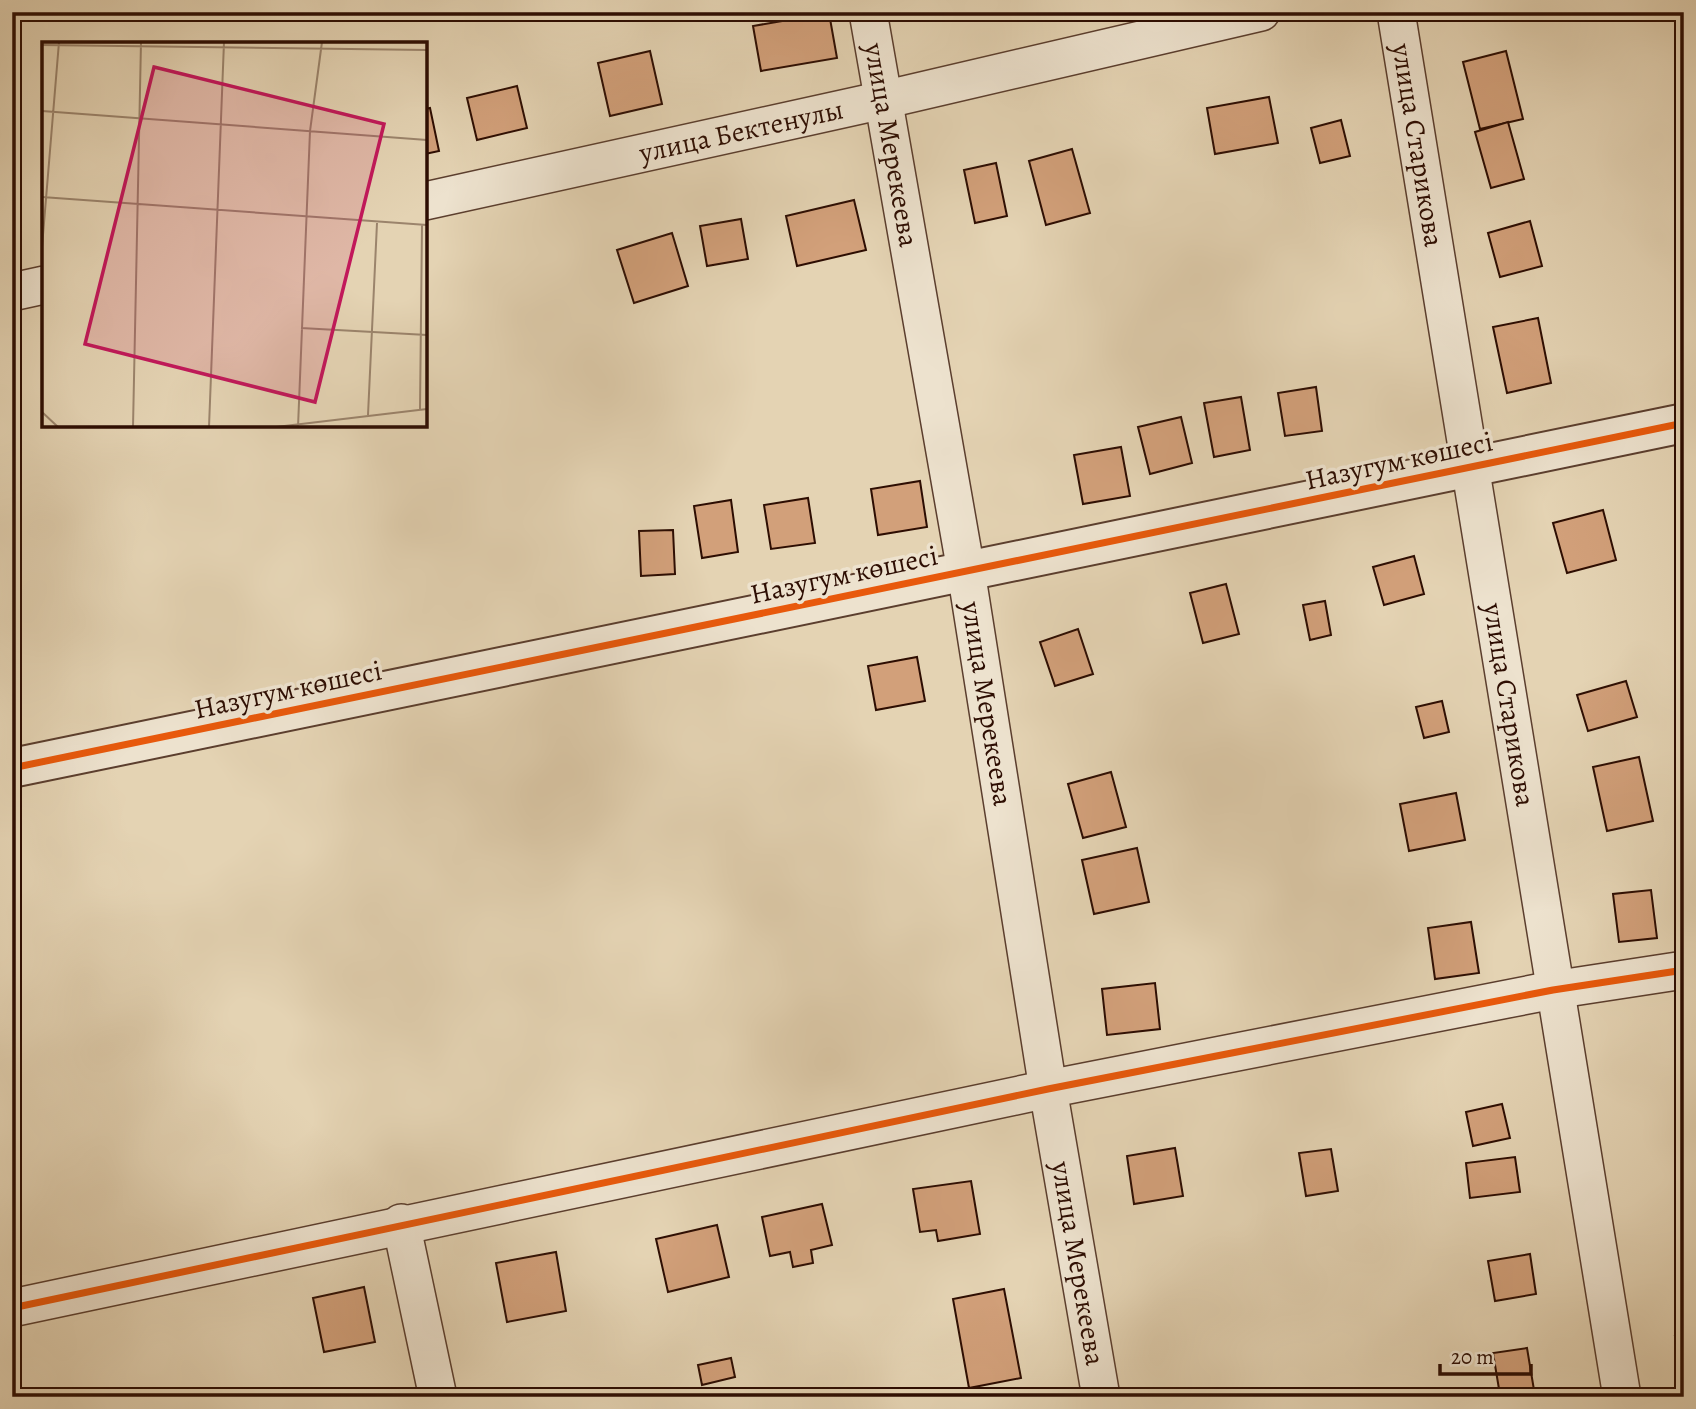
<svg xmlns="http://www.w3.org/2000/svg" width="1696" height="1409" viewBox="0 0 1696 1409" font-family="Alegreya,serif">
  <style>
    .building { fill: #d2a07a; stroke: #2d0d02; stroke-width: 2 }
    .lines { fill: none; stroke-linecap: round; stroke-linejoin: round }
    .minor-casing { stroke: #5b3e2e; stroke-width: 40 }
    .tertiary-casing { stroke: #5b3e2e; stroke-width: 42 }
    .minor { stroke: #ede2ce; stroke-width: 37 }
    .tertiary { stroke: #ede2ce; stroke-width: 38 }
    .cycleway-casing { stroke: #ede2ce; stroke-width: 11 }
    .cycleway { stroke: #e8590c; stroke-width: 7 }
    .labels { text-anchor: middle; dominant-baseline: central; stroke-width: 7; stroke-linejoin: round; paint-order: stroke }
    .street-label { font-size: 28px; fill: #2d0d02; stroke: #ede2ce }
    .inset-road { fill: none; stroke: #9b846c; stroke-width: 2 }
    .view { fill: #c2185b; fill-opacity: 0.15; stroke: #c2185b; stroke-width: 3.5 }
    .inset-edge { fill: none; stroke: #2d0d02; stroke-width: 3.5 }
  </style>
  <rect width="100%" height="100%" fill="#e4d3b3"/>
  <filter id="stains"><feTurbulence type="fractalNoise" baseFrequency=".00286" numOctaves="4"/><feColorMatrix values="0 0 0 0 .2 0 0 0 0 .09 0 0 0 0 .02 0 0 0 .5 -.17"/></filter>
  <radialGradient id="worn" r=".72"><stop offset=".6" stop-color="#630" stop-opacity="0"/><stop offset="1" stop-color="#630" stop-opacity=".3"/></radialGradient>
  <g class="building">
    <path d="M994,12H1035L996,20Z"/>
    <path d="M829,13L837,58L761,71L753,26Z"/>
    <path d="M650,51L662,104L610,116L598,63Z"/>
    <path d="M1506,51L1523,119L1480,129L1463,62Z"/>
    <path d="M517,86L527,128L477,140L467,98Z"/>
    <path d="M1269,97L1278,143L1215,154L1207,108Z"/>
    <path d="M430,108L439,151L425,154V109Z"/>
    <path d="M1341,120L1350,156L1320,163L1311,128Z"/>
    <path d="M1508,122L1524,179L1491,188L1475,132Z"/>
    <path d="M1072,149L1090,213L1046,225L1029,161Z"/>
    <path d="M996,163L1007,216L975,223L964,170Z"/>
    <path d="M854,200L866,250L797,266L786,216Z"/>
    <path d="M741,219L748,259L707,266L700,226Z"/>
    <path d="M1530,221L1542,266L1500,277L1488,233Z"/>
    <path d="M672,233L688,286L634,303L617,250Z"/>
    <path d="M1538,318L1551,383L1507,393L1493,327Z"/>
    <path d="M1316,387L1322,431L1285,436L1278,393Z"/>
    <path d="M1241,397L1250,450L1214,457L1204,403Z"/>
    <path d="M1181,417L1192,463L1150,474L1138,427Z"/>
    <path d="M1121,447L1130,496L1083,504L1074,455Z"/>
    <path d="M920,481L927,527L878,535L871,489Z"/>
    <path d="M808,498L815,543L771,549L764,505Z"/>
    <path d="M731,500L738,552L702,558L694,506Z"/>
    <path d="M1603,510L1616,560L1567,573L1553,523Z"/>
    <path d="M673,530L675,574L641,576L639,531Z"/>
    <path d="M1414,556L1424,594L1384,605L1373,567Z"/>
    <path d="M1226,584L1239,634L1203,643L1190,593Z"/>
    <path d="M1325,601L1331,635L1310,640L1303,605Z"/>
    <path d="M1078,629L1093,674L1055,686L1040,642Z"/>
    <path d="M917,657L925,701L876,710L868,666Z"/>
    <path d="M1626,681L1637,717L1588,731L1577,695Z"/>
    <path d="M1442,701L1449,732L1424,738L1416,707Z"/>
    <path d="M1639,757L1653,821L1607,831L1593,767Z"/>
    <path d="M1111,772L1126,827L1083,838L1068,784Z"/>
    <path d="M1456,793L1465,840L1409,851L1400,804Z"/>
    <path d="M1137,848L1149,902L1094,914L1082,860Z"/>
    <path d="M1651,890L1657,938L1619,942L1613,894Z"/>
    <path d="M1471,922L1479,973L1435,979L1428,928Z"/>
    <path d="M1155,983L1160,1029L1107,1035L1102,989Z"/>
    <path d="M1502,1104L1510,1138L1473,1146L1466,1112Z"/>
    <path d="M1175,1148L1183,1196L1134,1204L1127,1156Z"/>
    <path d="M1331,1149L1338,1191L1306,1196L1299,1153Z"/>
    <path d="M1515,1157L1520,1192L1470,1198L1466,1163Z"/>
    <path d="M971,1181L980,1234L938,1241L936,1230L920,1232L913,1189Z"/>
    <path d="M822,1204L832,1245L811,1250L813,1263L793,1267L790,1252L770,1256L762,1217Z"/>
    <path d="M717,1225L729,1277L668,1292L656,1239Z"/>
    <path d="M556,1252L566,1311L507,1322L496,1263Z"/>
    <path d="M1530,1254L1536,1294L1495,1301L1488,1261Z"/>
    <path d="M364,1287L375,1342L324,1352L313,1298Z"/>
    <path d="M1004,1289L1021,1378L969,1388L953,1299Z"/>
    <path d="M1684,1334V1366L1675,1336Z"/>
    <path d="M1527,1348L1534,1390L1500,1395L1493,1353Z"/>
    <path d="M731,1358L735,1377L702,1385L698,1365Z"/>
  </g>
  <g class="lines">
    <g class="minor-casing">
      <g id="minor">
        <path id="s1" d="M868,12L966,571L1048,1089L1101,1397"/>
        <path id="s2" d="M1396,12L1622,1397"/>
        <path id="s3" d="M425,201L883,100L1261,12"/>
        <path d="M12,292L44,285"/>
        <path d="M401,1223L438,1397"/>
        <path d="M12,1308L1048,1089L1553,990L1684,970"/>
      </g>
    </g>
    <g class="tertiary-casing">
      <path id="tertiary" d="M12,768L1684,423"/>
    </g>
    <use href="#minor" class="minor"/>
    <use href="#tertiary" class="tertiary"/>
    <g class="cycleway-casing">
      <g id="cycleway">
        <path d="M12,768L1684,423"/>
        <path d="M12,1308L1048,1089L1553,990L1684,970"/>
      </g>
    </g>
    <use href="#cycleway" class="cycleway"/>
  </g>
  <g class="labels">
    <g class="street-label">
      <text stroke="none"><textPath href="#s3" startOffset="324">улица Бектенулы</textPath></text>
      <text stroke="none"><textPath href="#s1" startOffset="135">улица Мерекеева</textPath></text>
      <text stroke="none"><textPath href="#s2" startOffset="135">улица Старикова</textPath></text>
      <text transform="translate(1399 461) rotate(-12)">Назугум көшесі</text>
      <text transform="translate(844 575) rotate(-12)">Назугум көшесі</text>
      <text transform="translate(288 690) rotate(-12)">Назугум көшесі</text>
      <text stroke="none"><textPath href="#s1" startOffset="702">улица Мерекеева</textPath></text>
      <text stroke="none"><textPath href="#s2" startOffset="702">улица Старикова</textPath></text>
      <text stroke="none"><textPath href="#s1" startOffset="1269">улица Мерекеева</textPath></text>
    </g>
  </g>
  <g transform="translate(42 42)">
    <rect width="385" height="385" fill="#e4d3b3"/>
    <path class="inset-road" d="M0,3L385,8M0,69L385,98M0,155L385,183M0,205L17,0M259,286L385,293M378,367L380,183M0,370L16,385M326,373L335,181M91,385L99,0M167,385L182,0M234,385L385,367M256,385L268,89L280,0"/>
    <path class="view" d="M112,25L342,82L273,360L43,302Z"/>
    <rect width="385" height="385" class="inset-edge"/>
  </g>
  <rect width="1696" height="1409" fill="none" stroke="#e4d3b3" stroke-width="42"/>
  <rect x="14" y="14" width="1668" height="1381" fill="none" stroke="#2d0d02" stroke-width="3.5"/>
  <rect x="21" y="21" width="1654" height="1367" fill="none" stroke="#2d0d02" stroke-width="2"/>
  <path d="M1440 1364v10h91v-10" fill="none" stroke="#2d0d02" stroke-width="3.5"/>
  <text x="1451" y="1364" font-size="21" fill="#2d0d02" stroke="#ede2ce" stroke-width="5" paint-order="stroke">20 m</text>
  <rect width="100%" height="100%" filter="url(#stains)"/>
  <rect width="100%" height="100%" fill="url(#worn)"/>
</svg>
